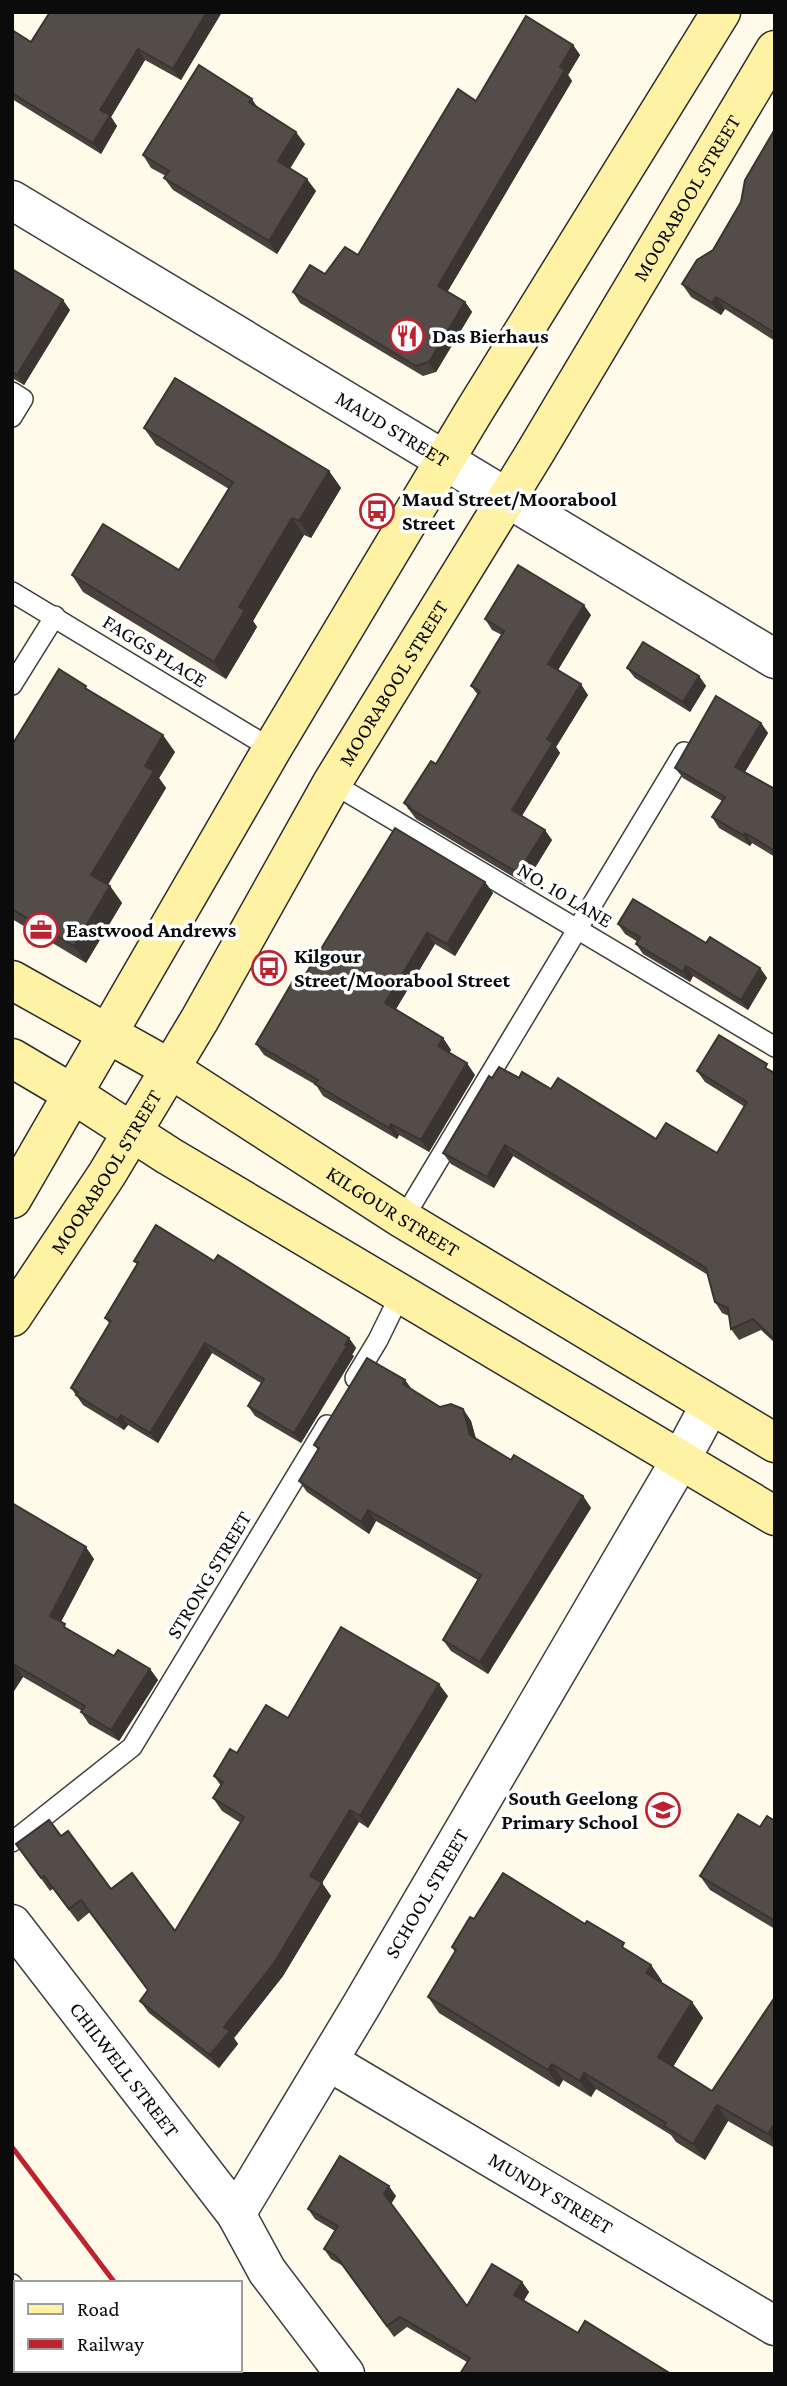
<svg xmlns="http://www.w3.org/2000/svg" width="787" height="2386" viewBox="0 0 787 2386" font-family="'Crimson Pro',serif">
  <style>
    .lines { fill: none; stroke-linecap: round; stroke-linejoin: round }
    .lane-casing { stroke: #3e3e3e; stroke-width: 22 }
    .street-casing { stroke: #3e3e3e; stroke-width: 41 }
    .secondary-casing { stroke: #2d2d2d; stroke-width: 41 }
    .lane { stroke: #fff; stroke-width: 19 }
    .street { stroke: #fff; stroke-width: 38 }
    .secondary { stroke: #fff2a5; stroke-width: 38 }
    .rail { stroke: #bd222e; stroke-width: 5 }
    .wall { fill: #48413e }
    .shaded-wall { fill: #3b3532 }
    .building { fill: #544c48; stroke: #3b3532; stroke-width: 2 }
    .labels { text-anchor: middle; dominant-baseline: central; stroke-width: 7; stroke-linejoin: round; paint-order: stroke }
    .street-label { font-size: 21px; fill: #0b0b0b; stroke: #fff }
    .poi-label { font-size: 21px; font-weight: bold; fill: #0b0b0b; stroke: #fff; text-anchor: start }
  </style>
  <rect width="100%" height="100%" fill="#fffaea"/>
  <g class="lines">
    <g class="lane-casing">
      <g id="lane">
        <path d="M12,392L23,399L12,417"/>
        <path d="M12,592L272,749"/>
        <path d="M12,685L55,616"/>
        <path d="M332,783L775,1047"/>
        <path d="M403,1219L684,752"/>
        <path d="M355,1378L378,1340L401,1293"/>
        <path d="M12,1842L132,1747L327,1425"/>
        <path d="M12,2284L16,2289"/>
        <path d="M78,2370L80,2374"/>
      </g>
    </g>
    <g class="street-casing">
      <g id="street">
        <path id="s1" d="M12,200L775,659"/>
        <path id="s2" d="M12,1924L236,2214L267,2271L345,2374"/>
        <path id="s3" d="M328,2061L775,2326"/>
        <path id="s4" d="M236,2214L361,2006L681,1459L710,1405"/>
      </g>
    </g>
    <g class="secondary-casing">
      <g id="secondary">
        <path id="s5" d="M12,980L169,1068L403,1219L775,1443"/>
        <path d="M12,1058L73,1094L169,1156L775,1516"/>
        <path d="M12,1199L272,749L373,580L473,413L721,12"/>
        <path id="s6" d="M12,1317L107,1174L200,1019L332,783L536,451L775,50"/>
      </g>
    </g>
    <use href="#lane" class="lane"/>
    <use href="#street" class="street"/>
    <use href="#secondary" class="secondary"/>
    <g class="rail">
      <path d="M12,2147L115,2283"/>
      <path d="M182,2370L184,2374"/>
    </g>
  </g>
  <g class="wall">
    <path d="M50,12H222L181,80L145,60L111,117L117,126L101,154L12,99V30L31,42Z"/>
    <path d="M573,45L580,55L568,75L572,81L447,292L465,302L472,312L436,372L423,376L300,303L293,292L358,255L476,101Z"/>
    <path d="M258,108L305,144L290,169L316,191L277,254L173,190L164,178L166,176L151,168L143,155Z"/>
    <path d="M775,129V341L725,309L721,315L691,297L682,284L713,250L741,202Z"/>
    <path d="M12,269L70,310L24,385L12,378Z"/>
    <path d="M144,428L329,471L341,488L311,538L304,535L253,621L257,627L226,679L83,592L72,575L179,570L229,489L156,445Z"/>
    <path d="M591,615L558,670L588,695L556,747L560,753L522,816L552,840L525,884L416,819L404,803L436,764L478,695L471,686L502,635L492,630L485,619Z"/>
    <path d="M627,668L699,676L706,686L690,712L635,678Z"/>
    <path d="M90,692L175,752L159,778L166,788L108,885L110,886L122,903L86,963L12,919V745Z"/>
    <path d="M761,723L768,733L745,772L775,789V857L752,843L750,846L719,828L712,817L722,801L683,778L675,768Z"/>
    <path d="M485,882L493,893L455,956L435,944L396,1009L443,1038L451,1050L449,1053L475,1075L429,1152L399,1135L397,1139L323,1096L316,1085L264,1055L256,1044Z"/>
    <path d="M618,924L706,943L760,968L767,978L748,1010L693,976L690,982L643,954L636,944L638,942L625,934Z"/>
    <path d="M697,1071L772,1072L775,1073V1343L761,1330L739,1340L731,1329L729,1316L722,1313L715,1302L708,1275L513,1156L494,1188L451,1164L443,1153L492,1078H519L551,1089L656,1139L717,1153L745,1107L705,1082Z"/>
    <path d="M134,1261H214L349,1338L356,1348L352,1355L354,1356L301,1443L255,1416L248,1406L261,1383L212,1353L158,1443L128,1425L124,1430L83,1405L71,1388L110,1324L105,1318L137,1264Z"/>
    <path d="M405,1380L412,1390L440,1407L463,1409L471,1421L476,1439L511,1460L583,1496L591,1508L488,1674L451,1651L443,1640L478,1580L376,1521L369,1534L307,1492L299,1481L318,1450L314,1445Z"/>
    <path d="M12,1503L94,1559L61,1622L68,1630L114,1656L150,1669L158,1680L119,1741L89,1724L81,1712L82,1711L23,1677L12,1694Z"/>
    <path d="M448,1696L368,1828L359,1822L322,1883L331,1896L283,1976L234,2038L238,2044L219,2068L149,2013L140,2001L148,1990L90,1912L78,1922L53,1889L50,1891L16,1844L61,1836L111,1889L175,1931L241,1823L222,1811L213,1798L221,1786L214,1776L237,1753L288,1718Z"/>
    <path d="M775,1821V1929L710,1890L700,1876L760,1827Z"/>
    <path d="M474,1919L585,1924L651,1965L662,1981L661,1983L692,2002L703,2018L673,2067L712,2091L775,1997V2148L728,2121L705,2160L676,2142L671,2135L596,2089L591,2097L563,2080L559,2087L439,2013L428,1997L455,1952L452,1947Z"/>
    <path d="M396,2196L391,2204L467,2306L522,2282L529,2292L524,2300L578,2333L671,2374L467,2362L407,2327L394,2337L343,2266L331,2259L324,2249L335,2231L315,2219L308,2209Z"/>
  </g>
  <g class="shaded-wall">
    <path d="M207,12H222L181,80L173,69Z"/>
    <path d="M573,45L580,55L568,75L572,81L445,296L438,286Z"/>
    <path d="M138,49L145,60L111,117L117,126L101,154L93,143L100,110Z"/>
    <path d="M252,99L260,111L249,102Z"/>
    <path d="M296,132L305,144L286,174L278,161Z"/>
    <path d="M307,179L316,191L277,254L269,241Z"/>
    <path d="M716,297L725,309L721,315L712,303Z"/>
    <path d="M63,300L70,310L24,385L17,375Z"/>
    <path d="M465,302L472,312L436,372L429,362Z"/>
    <path d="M329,471L341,488L311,538L299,521Z"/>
    <path d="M292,518L304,535L253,621L257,627L226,679L214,662L239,607Z"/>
    <path d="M584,605L591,615L555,675L548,664Z"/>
    <path d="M699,676L706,686L690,712L683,702Z"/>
    <path d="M581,684L588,695L556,747L560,753L519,820L512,810L547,739Z"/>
    <path d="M761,723L768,733L742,777L735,767Z"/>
    <path d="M163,735L175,752L159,778L166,788L103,892L91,875L145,766Z"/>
    <path d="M545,830L552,840L525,884L518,873Z"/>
    <path d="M745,833L752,843L750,846L743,835Z"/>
    <path d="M485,882L493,893L455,956L447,944Z"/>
    <path d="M110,886L122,903L86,963L74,946Z"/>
    <path d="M427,933L435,944L393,1014L385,1003Z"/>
    <path d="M686,966L693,976L690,982L683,972Z"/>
    <path d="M760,968L767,978L748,1010L741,1000Z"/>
    <path d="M443,1038L451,1050L446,1058L438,1046Z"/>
    <path d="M467,1063L475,1075L429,1152L421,1140Z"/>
    <path d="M391,1124L399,1135L397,1139L389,1128Z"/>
    <path d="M505,1145L513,1156L494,1188L487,1177Z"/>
    <path d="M349,1338L356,1348L352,1355L354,1356L301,1443L294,1433Z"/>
    <path d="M205,1343L212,1353L158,1443L150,1433Z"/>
    <path d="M405,1380L413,1391L403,1384Z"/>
    <path d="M463,1409L471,1421L478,1446L470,1435Z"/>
    <path d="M121,1415L128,1425L124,1430L117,1420Z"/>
    <path d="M583,1496L591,1508L488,1674L480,1662Z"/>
    <path d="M368,1510L376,1521L369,1534L361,1522Z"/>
    <path d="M86,1547L94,1559L58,1627L50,1616Z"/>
    <path d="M15,1665L23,1677L12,1694V1669Z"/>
    <path d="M150,1669L158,1680L119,1741L111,1730Z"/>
    <path d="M439,1684L448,1696L368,1828L360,1816Z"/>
    <path d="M350,1810L359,1822L319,1888L310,1876Z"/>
    <path d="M322,1883L331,1896L283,1976L234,2038L238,2044L219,2068L210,2055L224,2027Z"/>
    <path d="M651,1965L662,1981L657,1989L646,1973Z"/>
    <path d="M692,2002L703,2018L669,2073L658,2057Z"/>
    <path d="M552,2064L563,2080L559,2087L548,2070Z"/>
    <path d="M584,2073L596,2089L591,2097L580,2081Z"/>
    <path d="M717,2105L728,2121L705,2160L693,2144Z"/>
    <path d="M775,2123V2144L768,2134Z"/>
    <path d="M389,2186L396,2196L391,2204L384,2194Z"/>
    <path d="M522,2282L529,2292L521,2305L514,2295Z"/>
  </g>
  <g class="building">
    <path d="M50,12H207L173,69L138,49L100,110L110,115L93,143L12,93V30L31,42Z"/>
    <path d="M526,16L573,45L560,67L565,70L438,286L465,302L429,362L416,366L293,292L310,265L325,274L345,247L358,255L458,89L476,101Z"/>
    <path d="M199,65L252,99L249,102L296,132L278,161L307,179L269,241L164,178L169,171L143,155Z"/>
    <path d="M775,129V333L716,297L712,303L682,284L697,260L713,250L741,202L745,180Z"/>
    <path d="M12,269L63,300L17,375L12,372Z"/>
    <path d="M175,378L329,471L299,521L292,518L239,607L245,610L214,662L72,575L103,524L179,570L233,482L144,428Z"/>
    <path d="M518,565L584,605L548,664L581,684L547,739L553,743L512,810L545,830L518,873L409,808L410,807L404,803L431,761L436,764L480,691L471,686L504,631L485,619Z"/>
    <path d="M643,642L699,676L683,702L627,668Z"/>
    <path d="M59,669L86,686L85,688L163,735L145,766L154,771L91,875L110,886L74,946L12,909V745Z"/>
    <path d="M716,696L761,723L735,767L775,789V851L745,833L743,835L712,817L725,797L675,768Z"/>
    <path d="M395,828L485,882L447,944L427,933L385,1003L443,1038L438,1046L467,1063L421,1140L391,1124L389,1128L315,1084L318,1080L256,1044L293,981L299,985Z"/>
    <path d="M633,899L706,943L710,937L760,968L741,1000L686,966L683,972L636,944L640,937L618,924Z"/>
    <path d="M719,1035L767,1064L765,1068L775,1073V1340L753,1319L731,1329L728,1308L715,1302L706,1268L505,1145L487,1177L443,1153L489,1076L492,1078L499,1067L519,1078L522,1072L551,1089L558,1078L656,1139L666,1123L717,1153L747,1102L697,1071Z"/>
    <path d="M156,1225L214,1261L218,1255L349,1338L345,1345L347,1346L294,1433L248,1406L264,1379L205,1343L150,1433L121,1415L117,1420L76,1395L78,1392L71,1388L111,1321L105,1318L138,1263L134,1261Z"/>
    <path d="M367,1358L405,1380L403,1384L440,1407L451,1404L463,1409L470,1435L511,1460L514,1455L583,1496L480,1662L443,1640L481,1575L368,1510L361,1522L299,1481L319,1448L314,1445Z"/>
    <path d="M12,1503L86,1547L50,1616L65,1624L64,1627L114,1656L118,1650L150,1669L111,1730L81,1712L85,1706L15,1665L12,1669Z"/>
    <path d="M341,1627L439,1684L360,1816L350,1810L310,1876L322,1883L274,1963L224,2027L230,2031L210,2055L140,2001L148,1990L81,1900L69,1909L44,1876L41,1878L16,1844L49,1820L61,1836L68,1831L111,1889L132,1873L175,1931L244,1817L213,1798L223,1782L214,1776L230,1749L237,1753L266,1705L288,1718Z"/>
    <path d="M738,1814L760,1827L767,1816L775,1821V1921L700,1876Z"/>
    <path d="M503,1873L585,1924L587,1921L624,1943L622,1947L651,1965L646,1973L692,2002L658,2057L712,2091L775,1997V2123L768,2134L717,2105L693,2144L664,2126L666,2123L584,2073L580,2081L552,2064L548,2070L428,1997L456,1950L452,1947L470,1917L474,1919Z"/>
    <path d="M340,2156L389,2186L384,2194L467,2306L492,2264L522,2282L514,2295L578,2333L585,2321L671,2374H460L470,2358L400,2317L387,2326L336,2256L324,2249L338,2226L308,2209Z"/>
  </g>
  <defs>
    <g id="restaurant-ring" transform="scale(1.75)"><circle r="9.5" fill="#fff" stroke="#bd222e" stroke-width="1.5"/><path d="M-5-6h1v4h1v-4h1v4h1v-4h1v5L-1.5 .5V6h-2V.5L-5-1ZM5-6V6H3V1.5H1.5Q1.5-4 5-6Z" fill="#bd222e"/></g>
    <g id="bus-ring" transform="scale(1.75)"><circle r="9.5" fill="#fff" stroke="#bd222e" stroke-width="1.5"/><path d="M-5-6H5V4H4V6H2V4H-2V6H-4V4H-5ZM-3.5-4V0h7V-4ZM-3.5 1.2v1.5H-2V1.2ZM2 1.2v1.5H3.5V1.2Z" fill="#bd222e"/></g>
    <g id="office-ring" transform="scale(1.75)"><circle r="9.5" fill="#fff" stroke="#bd222e" stroke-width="1.5"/><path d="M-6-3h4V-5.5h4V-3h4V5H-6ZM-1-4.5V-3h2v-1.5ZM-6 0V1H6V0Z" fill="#bd222e"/></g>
    <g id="school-ring" transform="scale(1.75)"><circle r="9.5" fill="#fff" stroke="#bd222e" stroke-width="1.5"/><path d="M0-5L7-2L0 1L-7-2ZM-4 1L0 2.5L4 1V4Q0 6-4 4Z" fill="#bd222e"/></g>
  </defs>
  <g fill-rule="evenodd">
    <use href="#restaurant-ring" x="407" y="336"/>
    <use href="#bus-ring" x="377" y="511"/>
    <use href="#office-ring" x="41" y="930"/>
    <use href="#bus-ring" x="269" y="968"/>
    <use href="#school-ring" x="663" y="1810"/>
  </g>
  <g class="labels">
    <g class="street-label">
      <text stroke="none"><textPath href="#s6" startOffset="1307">MOORABOOL STREET</textPath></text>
      <text stroke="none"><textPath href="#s1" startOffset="444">MAUD STREET</textPath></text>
      <text transform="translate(155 651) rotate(32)">FAGGS PLACE</text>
      <text stroke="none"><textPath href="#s6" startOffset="740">MOORABOOL STREET</textPath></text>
      <text transform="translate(565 895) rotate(31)">NO. 10 LANE</text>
      <text stroke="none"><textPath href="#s6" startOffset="173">MOORABOOL STREET</textPath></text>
      <text stroke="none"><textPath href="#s5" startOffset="446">KILGOUR STREET</textPath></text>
      <text transform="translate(209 1575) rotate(-59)">STRONG STREET</text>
      <text stroke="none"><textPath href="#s4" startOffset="373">SCHOOL STREET</textPath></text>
      <text stroke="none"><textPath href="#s2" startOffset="184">CHILWELL STREET</textPath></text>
      <text stroke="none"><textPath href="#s3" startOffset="259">MUNDY STREET</textPath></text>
    </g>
    <g class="poi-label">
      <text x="432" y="336">Das Bierhaus</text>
      <text x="402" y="499">Maud Street/Moorabool<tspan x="402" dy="24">Street</tspan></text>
      <text x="66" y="930">Eastwood Andrews</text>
      <text x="294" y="956">Kilgour<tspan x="294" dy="24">Street/Moorabool Street</tspan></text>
      <text x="638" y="1798" text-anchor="end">South Geelong<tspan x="638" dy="24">Primary School</tspan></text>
    </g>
  </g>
  <rect width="787" height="2386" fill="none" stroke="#0b0b0b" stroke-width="28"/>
  <rect x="14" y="2281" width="228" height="91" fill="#ffffff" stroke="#9d9d9d" stroke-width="2"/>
  <rect x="28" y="2304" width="35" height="10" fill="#fff2a5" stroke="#9d9d9d" stroke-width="2"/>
  <text x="77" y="2316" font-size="21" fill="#0b0b0b">Road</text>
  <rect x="28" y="2339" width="35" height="10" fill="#bd222e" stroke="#9d9d9d" stroke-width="2"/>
  <text x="77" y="2351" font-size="21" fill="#0b0b0b">Railway</text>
</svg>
